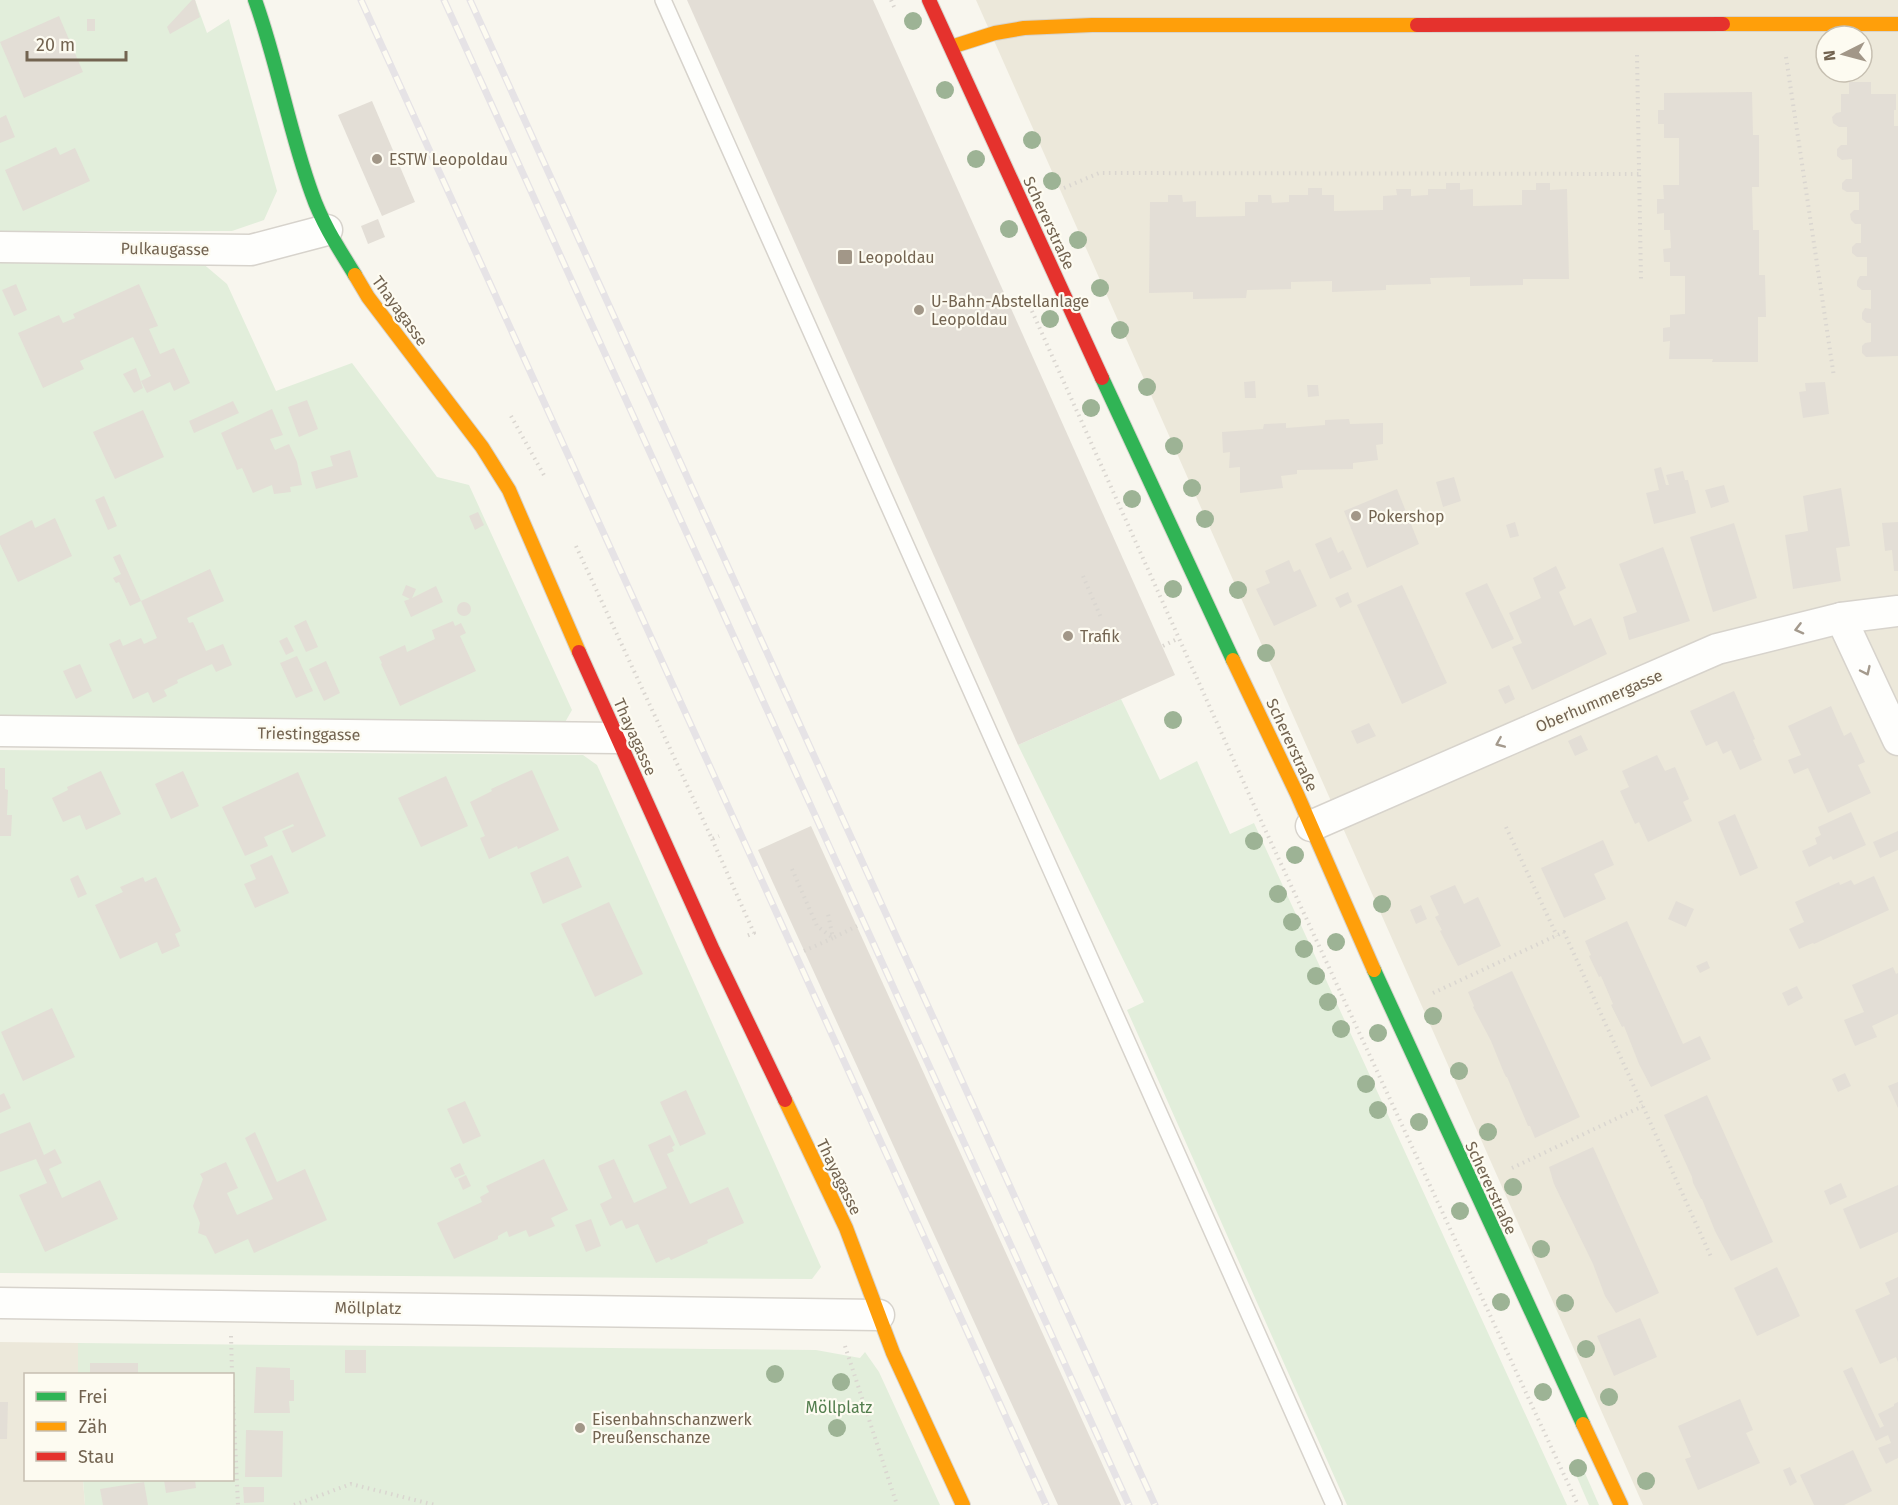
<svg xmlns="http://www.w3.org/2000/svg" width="1898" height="1505" viewBox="0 0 1898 1505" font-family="'Fira Sans',sans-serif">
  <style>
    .residential { fill: #ece8da; fill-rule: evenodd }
    .green { fill: #e2eedb }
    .building { fill: #e3ded6 }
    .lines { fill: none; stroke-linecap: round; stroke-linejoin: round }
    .lane-casing { stroke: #d7d3cc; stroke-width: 18 }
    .street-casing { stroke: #d7d3cc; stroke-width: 33 }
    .fast-casing { stroke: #d7d3cc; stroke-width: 16 }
    .slow-casing { stroke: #d7d3cc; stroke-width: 16 }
    .jam-casing { stroke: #d7d3cc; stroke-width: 16 }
    .path { stroke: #dad6d0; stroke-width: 4; stroke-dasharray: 1.5 4.5; stroke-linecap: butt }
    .lane { stroke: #fefefc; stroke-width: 15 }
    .street { stroke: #fefefc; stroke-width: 30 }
    .fast { stroke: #30b455; stroke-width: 14 }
    .slow { stroke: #ff9f0a; stroke-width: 14 }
    .jam { stroke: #e5322d; stroke-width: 14 }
    .rail-casing { stroke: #e6e3e6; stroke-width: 7 }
    .rail { stroke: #fdfbf1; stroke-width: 4.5; stroke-dasharray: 14; stroke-linecap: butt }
    .tree { fill: #9db395 }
    .oneway { stroke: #a49a8d }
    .poi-dot { fill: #a29788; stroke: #fdfbf1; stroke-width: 2 }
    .labels { text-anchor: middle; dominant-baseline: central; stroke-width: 4.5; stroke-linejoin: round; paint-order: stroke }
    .poi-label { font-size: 16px; fill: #736451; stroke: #fdfbf1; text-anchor: start }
    .street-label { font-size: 16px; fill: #736451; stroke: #fdfbf1 }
    .park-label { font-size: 16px; fill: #527d4d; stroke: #fdfbf1 }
  </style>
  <rect width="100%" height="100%" fill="#f8f6ee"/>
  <g class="residential">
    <path d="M976,0H1898V1505H1643ZM1826,36H1862V72H1826Z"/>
    <path d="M0,1342L78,1343V1374H26V1480H83L85,1505H0Z"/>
  </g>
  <g class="green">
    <path d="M0,0H195L207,33L229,19L277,191L264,220L232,231H0Z"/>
    <path d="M0,260L201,262L227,284L276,391L352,363L437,477L469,485L572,710L564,724L0,717Z"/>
    <path d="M1121,699L1160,780L1197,761L1230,834L1254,823L1567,1505H1347L1127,1010L1144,1002L1018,745Z"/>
    <path d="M0,750L583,755L597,765L821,1267L812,1279L0,1273Z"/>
    <path d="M78,1343L816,1350L860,1358L865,1352L879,1372L940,1505H85L83,1480H232V1374H78Z"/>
    <path d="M1581,1464L1599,1505H1589L1573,1468Z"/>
  </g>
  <g class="building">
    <path d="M192,0H195L200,17L170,34L167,27Z"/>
    <path d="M687,0H873L1175,675L1018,745Z"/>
    <path d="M59,16L83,72L24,98L0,42Z"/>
    <rect x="87" y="19" width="8" height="12"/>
    <path d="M1849,82H1871V94H1896V110H1894V126H1898V356L1866,357L1862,353V346L1865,343L1871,342V323H1867L1862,319V313L1865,308L1871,309V290H1862L1857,286V281L1860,276H1867V257H1857L1852,253V247L1856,243H1861V224H1855L1851,220L1850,214L1854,210H1859V192H1847L1842,189V183L1846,179H1852V159L1842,160L1837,156V149L1841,145H1847V127H1839L1833,123L1832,117L1836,113L1841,112V94H1849Z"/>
    <path d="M1752,92L1753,135H1759V187H1752L1753,230H1759V275H1765L1766,317H1758V362H1712L1713,359H1669L1670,341L1663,342V328L1670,327V315L1685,314V276H1670V262H1664L1663,249L1671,248L1670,230H1664V213L1657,214V199H1664L1663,185H1679V138H1664V124H1658V110H1664V93Z"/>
    <path d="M372,101L415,202L382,216L338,115Z"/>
    <path d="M6,115L15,137L0,143V118Z"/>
    <path d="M56,147L60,155L75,148L90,181L23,211L5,170Z"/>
    <path d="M1446,183H1460V190L1473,189V206L1522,205V190H1536V183H1550V190L1567,189L1569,279H1523V285L1470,286V277L1430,278L1431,284L1386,285V290L1332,292V281L1291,282V289L1247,290L1246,298L1193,299V292L1149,293L1150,202H1168V195H1182L1183,202L1196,201V217L1245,216V202H1258V195H1271L1272,203L1289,202V195H1308V188H1322V195H1334V211L1383,210V196L1397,195L1396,189H1411V196L1428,195V189H1446Z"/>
    <path d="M378,219L385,237L368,244L361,226Z"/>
    <path d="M16,284L27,310L14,316L2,290Z"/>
    <path d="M139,284L158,326L149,329L160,354L174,348L190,383L174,391L170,382L147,393L141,381L151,376L133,337L80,361L84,369L43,388L18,333L59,315L63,323L75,318L73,314Z"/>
    <path d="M136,368L143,388L134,393L123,374Z"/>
    <path d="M1255,381L1256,398H1245L1244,382Z"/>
    <path d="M1825,382L1829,414L1803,418L1799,392L1806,391L1805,383Z"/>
    <path d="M1307,385H1318L1319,396L1308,397Z"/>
    <path d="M307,400L318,429L299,437L288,407Z"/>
    <path d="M233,401L239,413L194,433L189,421Z"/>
    <path d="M272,409L283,435L270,439L275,450L289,444L297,462L302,485L290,487L291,492L274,494L272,485L253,493L242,468L237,470L221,433Z"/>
    <path d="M143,410L164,457L115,479L93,432Z"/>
    <path d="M1349,419L1350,424L1383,423V444L1376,445L1378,460L1353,463V469L1297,470V474L1281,476L1283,488L1240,493V467L1229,468L1230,452L1223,453L1222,432L1263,429L1264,424L1286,423V428L1325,425V420Z"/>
    <path d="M350,450L358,477L316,489L311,472L333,466L330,456Z"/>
    <path d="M1661,467L1666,485H1669L1666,475L1683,471L1685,480H1688L1696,513L1654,524L1646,493L1659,490L1654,469Z"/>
    <path d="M1454,477L1461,501L1443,507L1436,482Z"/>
    <path d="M1724,485L1729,502L1711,508L1705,490Z"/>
    <path d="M1841,488L1850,546L1836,548L1841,581L1793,589L1785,535L1808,531L1803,496Z"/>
    <path d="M1397,489L1419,544L1367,568L1344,511Z"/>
    <path d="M104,496L117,526L108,530L95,500Z"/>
    <path d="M478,512L484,525L475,530L469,516Z"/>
    <path d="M55,518L72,556L18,582L0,544V536L32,520L35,528Z"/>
    <path d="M1515,522L1519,536L1510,538L1506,525Z"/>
    <path d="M1898,522V571H1894L1892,550L1885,551L1882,523Z"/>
    <path d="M1734,523L1757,598L1713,612L1690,537Z"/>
    <path d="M1331,537L1338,553L1343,550L1352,569L1330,579L1315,544Z"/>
    <path d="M1663,547L1690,621L1629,640L1623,617L1637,612L1619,564Z"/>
    <path d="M120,554L141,601L130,606L119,582L116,583L113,578L121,574L113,557Z"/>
    <path d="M1289,560L1294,572L1300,569L1317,606L1274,626L1256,589L1270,583L1265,571Z"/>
    <path d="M1556,566L1566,588L1559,592L1574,626L1591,618L1607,654L1532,690L1512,647L1522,643L1509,613L1541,598L1533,578Z"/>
    <path d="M210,569L224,601L187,618L189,623L193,622L206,651L223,644L232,665L216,672L212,664L177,680L178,683L164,690L167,696L153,703L148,692L133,699L109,644L120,639L123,646L141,638L144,644L157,638L141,601Z"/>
    <path d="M1487,583L1514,639L1492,649L1465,593Z"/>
    <path d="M406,585L416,589L412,598L436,586L443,602L411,617L404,601L410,599L402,595Z"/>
    <path d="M1402,585L1447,683L1402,704L1357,605Z"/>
    <path d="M1348,592L1352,602L1340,608L1335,598Z"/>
    <circle cx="464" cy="609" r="7"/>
    <path d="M306,620L318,647L306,652L294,626Z"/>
    <path d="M453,621L455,626L461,623L466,633L460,636L476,671L400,706L381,664L382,663L379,657L405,645L407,652L435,639L432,630Z"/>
    <path d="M287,637L294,651L286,655L279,641Z"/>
    <path d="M297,656L313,691L296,698L280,663Z"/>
    <path d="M326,661L340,693L324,701L309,669Z"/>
    <path d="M80,664L92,691L76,699L63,671Z"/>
    <path d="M1509,685L1515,699L1505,704L1498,690Z"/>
    <path d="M1734,691L1755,739L1753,740L1762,760L1740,770L1731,750L1723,754L1717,741L1706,746L1690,711Z"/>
    <path d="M1831,706L1844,736L1851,732L1865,762L1858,765L1871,793L1828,813L1808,768L1794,774L1788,760L1801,755L1788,726Z"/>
    <path d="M1369,723L1376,736L1357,744L1351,731Z"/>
    <path d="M1581,735L1588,750L1575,756L1568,741Z"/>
    <path d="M1657,755L1665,771L1675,767L1689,799L1683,802L1692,821L1648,842L1639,822L1635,824L1620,791L1629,787L1622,771Z"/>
    <path d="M0,768H5V789L8,790L7,815H12L11,836H0Z"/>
    <path d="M532,770L559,830L518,849L517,846L489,859L480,838L485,836L470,802L492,791L491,789Z"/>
    <path d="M101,771L121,814L86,830L80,815L63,822L52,798L68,790L67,787Z"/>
    <path d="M183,771L199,806L171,819L155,784Z"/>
    <path d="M298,772L326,836L292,853L282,831L294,826L293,824L264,837L268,846L245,856L222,807Z"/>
    <path d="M446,776L468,826L421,847L398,798Z"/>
    <path d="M1851,812L1866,845L1833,860L1831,856L1809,867L1802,851L1817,844L1815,838L1821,835L1818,827Z"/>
    <path d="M1735,814L1758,868L1740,876L1718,822Z"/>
    <path d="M811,826L1121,1505H1058L758,850Z"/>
    <path d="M1898,831V850L1880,858L1873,842Z"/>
    <path d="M1603,840L1614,865L1594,874L1606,899L1564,918L1541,868Z"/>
    <path d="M272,855L289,893L255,908L244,884L256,879L250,865Z"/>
    <path d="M568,856L582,887L543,904L530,873Z"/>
    <path d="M78,875L87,894L78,898L70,879Z"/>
    <path d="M1874,876L1889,910L1814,944L1813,943L1799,949L1789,929L1804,922L1795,902L1839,882L1840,885L1851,880L1854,885Z"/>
    <path d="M143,877L145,882L156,877L181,931L175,934L180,946L162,954L157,942L120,959L95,905L123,892L120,887Z"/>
    <path d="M1455,885L1464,904L1478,897L1501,946L1458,966L1440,931L1442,930L1435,917L1439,915L1430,896Z"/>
    <path d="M1676,901L1694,909L1686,927L1668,919Z"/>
    <path d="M609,902L643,974L595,997L561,924Z"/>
    <path d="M1421,905L1427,919L1416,924L1410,910Z"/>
    <path d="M1627,921L1683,1044L1700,1036L1711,1059L1651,1087L1639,1064L1624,1026L1622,1027L1611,1005L1613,1004L1601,976L1599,977L1589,956L1591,955L1585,941Z"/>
    <path d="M1707,961L1710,968L1700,973L1696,966Z"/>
    <path d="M1893,967L1896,974L1898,973V1014L1872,1026L1877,1037L1855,1046L1844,1020L1864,1012L1852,985Z"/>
    <path d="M1512,971L1580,1117L1535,1138L1530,1126H1528L1507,1077H1506L1504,1073L1491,1041L1473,1007L1474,1006L1468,992Z"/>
    <path d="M1797,986L1803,998L1788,1006L1782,993Z"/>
    <path d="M52,1008L75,1057L23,1081L1,1032Z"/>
    <path d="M1845,1073L1851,1086L1838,1092L1832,1079Z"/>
    <path d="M1898,1082V1108L1888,1086Z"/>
    <path d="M686,1090L706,1134L680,1146L660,1102Z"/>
    <path d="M4,1093L11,1108L0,1113V1095Z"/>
    <path d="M1707,1095L1773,1242L1731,1261L1715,1231L1702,1199H1701L1693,1183L1692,1177L1664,1115Z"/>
    <path d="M465,1101L481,1136L463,1144L447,1109Z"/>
    <path d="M30,1122L44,1155L55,1149L62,1163L49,1169L62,1198L100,1180L118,1219L45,1252L19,1195L47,1183L36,1159L0,1172V1134Z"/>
    <path d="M255,1132L277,1182L305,1169L327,1220L254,1253L248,1239L215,1254L206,1236L198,1233L200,1223L193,1206L203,1179L200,1174L226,1162L238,1188L227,1193L237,1215L273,1199L245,1138Z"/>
    <path d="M670,1135L675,1145L672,1147L674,1151L667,1154L690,1204L728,1187L744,1223L707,1240L708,1243L671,1260L669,1257L656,1263L638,1224L626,1229L622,1220L610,1226L600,1204L612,1198L598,1166L614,1159L634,1203L667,1188L648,1145Z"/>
    <path d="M1593,1147L1659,1293L1616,1313L1605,1296L1593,1264L1554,1184L1549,1167Z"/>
    <path d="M544,1159L568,1210L551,1218L555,1226L529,1237L526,1230L509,1237L507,1231L498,1236V1239L454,1259L437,1223L482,1202L480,1197L489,1192L486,1186Z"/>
    <path d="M460,1163L465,1174L455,1178L450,1168Z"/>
    <path d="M466,1175L471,1186L463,1190L458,1179Z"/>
    <path d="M1841,1183L1847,1197L1830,1205L1824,1191Z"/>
    <path d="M1898,1185V1232L1860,1249L1843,1209Z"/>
    <path d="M591,1219L601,1246L586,1252L575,1225Z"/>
    <path d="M1777,1267L1800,1316L1757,1336L1734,1288Z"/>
    <path d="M1898,1277V1362L1896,1357L1880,1364L1855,1310L1890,1294L1885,1283Z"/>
    <path d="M1640,1318L1657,1357L1614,1376L1597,1336Z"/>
    <rect x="345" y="1350" width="21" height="23"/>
    <rect x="90" y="1363" width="48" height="11"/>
    <path d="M256,1367L290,1368V1380H294V1401H289L290,1413H254Z"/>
    <path d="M1852,1367L1880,1428L1884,1426L1878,1414L1894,1406V1404L1898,1402V1458L1886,1464L1878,1448L1891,1443L1888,1435L1876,1441L1843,1371Z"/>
    <path d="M1740,1399L1753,1430L1746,1433L1760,1463L1698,1490L1685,1459L1691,1457L1678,1426Z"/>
    <path d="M0,1402H8L7,1439H0Z"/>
    <path d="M246,1430L283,1431L282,1477H245Z"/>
    <path d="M1853,1450L1872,1491L1844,1505H1814L1800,1475Z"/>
    <path d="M1790,1467L1797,1482L1790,1486L1783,1470Z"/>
    <path d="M164,1480H195L196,1488L166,1493Z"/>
    <path d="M144,1482L148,1505H103L100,1489Z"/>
    <path d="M243,1487H264V1502L244,1503Z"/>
  </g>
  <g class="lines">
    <g class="lane-casing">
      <path id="lane" d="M663,0L1334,1505"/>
    </g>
    <g class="street-casing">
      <g id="street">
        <path d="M0,247L251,250L327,230"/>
        <path d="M1841,618L1898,740"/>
        <path d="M0,731L617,738"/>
        <path d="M1311,826L1717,649L1841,618L1898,611"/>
        <path d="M0,1303L879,1315"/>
      </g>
    </g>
    <g class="fast-casing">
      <g id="fast">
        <path d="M255,0C278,64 289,131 312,194C322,223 339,249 355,275"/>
        <path d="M1102,378L1233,660"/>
        <path d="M1374,970L1583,1424"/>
      </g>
    </g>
    <g class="slow-casing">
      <g id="slow">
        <path d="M1723,24H1898"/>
        <path d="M951,47L995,33L1024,28L1092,25H1417"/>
        <path d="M355,275L368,297L482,447L509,490L579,652"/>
        <path d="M1233,660L1297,794L1374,970"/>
        <path d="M785,1100L846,1228L893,1353L963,1505"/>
        <path d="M1583,1424L1621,1505"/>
      </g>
    </g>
    <g class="jam-casing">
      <g id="jam">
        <path d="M929,0L1102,378"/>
        <path d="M1417,25L1723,24"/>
        <path d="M579,652L713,950L785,1100"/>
      </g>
    </g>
    <g class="path">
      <path d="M891,0L895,9"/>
      <path d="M1637,55L1641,280"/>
      <path d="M1786,57L1834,377"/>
      <path d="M1064,188L1099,173L1639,174"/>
      <path d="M1027,300L1257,812L1578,1505"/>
      <path d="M511,416L545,477"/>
      <path d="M576,546L712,839L719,836"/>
      <path d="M1083,576L1102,620"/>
      <path d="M1163,646L1179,638"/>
      <path d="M1506,827L1557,936"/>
      <path d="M712,839L754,933L744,937"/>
      <path d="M792,869L817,926L833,938L857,926"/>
      <path d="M804,951L833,938L828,914"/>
      <path d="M1433,993L1564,932L1712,1259"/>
      <path d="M1512,1168L1643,1106"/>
      <path d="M231,1336L232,1374"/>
      <path d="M845,1346L897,1505"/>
      <path d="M232,1377L238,1505"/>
      <path d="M294,1505L351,1484L435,1505"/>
    </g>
    <use href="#lane" class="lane"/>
    <use href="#street" class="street"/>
    <use href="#fast" class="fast"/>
    <use href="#slow" class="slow"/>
    <use href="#jam" class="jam"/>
    <g class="rail-casing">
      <g id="rail">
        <path d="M361,0L1046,1505"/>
        <path d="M444,0L1129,1505"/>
        <path d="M470,0L1155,1505"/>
      </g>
    </g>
    <use href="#rail" class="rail"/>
  </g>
  <g class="tree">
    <circle cx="913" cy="21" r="9"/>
    <circle cx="945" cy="90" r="9"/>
    <circle cx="1032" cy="140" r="9"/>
    <circle cx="976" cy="159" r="9"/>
    <circle cx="1052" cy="181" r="9"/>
    <circle cx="1009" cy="229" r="9"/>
    <circle cx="1078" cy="240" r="9"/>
    <circle cx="1100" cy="288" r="9"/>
    <circle cx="1050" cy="319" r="9"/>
    <circle cx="1120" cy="330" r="9"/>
    <circle cx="1147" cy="387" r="9"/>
    <circle cx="1091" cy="408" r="9"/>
    <circle cx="1174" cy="446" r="9"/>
    <circle cx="1192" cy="488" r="9"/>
    <circle cx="1132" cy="499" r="9"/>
    <circle cx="1205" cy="519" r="9"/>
    <circle cx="1173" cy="589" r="9"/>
    <circle cx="1238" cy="590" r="9"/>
    <circle cx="1266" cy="653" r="9"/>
    <circle cx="1173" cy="720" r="9"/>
    <circle cx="1254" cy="841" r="9"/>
    <circle cx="1295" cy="855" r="9"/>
    <circle cx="1278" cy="894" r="9"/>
    <circle cx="1382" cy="904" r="9"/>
    <circle cx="1292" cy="922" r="9"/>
    <circle cx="1336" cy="942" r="9"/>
    <circle cx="1304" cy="949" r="9"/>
    <circle cx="1316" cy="976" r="9"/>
    <circle cx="1328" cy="1002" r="9"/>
    <circle cx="1433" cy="1016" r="9"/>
    <circle cx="1341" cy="1029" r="9"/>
    <circle cx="1378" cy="1033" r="9"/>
    <circle cx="1459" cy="1071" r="9"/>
    <circle cx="1366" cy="1084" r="9"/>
    <circle cx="1378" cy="1110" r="9"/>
    <circle cx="1419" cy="1122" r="9"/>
    <circle cx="1488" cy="1132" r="9"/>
    <circle cx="1513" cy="1187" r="9"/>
    <circle cx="1460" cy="1211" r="9"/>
    <circle cx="1541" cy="1249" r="9"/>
    <circle cx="1501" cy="1302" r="9"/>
    <circle cx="1565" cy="1303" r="9"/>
    <circle cx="1586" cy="1349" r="9"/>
    <circle cx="775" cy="1374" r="9"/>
    <circle cx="841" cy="1382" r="9"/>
    <circle cx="1543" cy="1392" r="9"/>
    <circle cx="1609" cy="1397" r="9"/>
    <circle cx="837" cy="1428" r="9"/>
    <circle cx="1578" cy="1468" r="9"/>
    <circle cx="1646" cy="1481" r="9"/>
  </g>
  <defs><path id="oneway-chevron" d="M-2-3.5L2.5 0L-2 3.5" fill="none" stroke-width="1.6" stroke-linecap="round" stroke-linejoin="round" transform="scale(1.5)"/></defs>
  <g class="oneway">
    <use href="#oneway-chevron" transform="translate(1799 629) rotate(166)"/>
    <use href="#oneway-chevron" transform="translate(1866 671) rotate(65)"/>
    <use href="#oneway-chevron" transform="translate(1500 743) rotate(157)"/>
  </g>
  <g class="poi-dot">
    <circle cx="377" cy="159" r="6"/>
    <rect x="837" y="249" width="16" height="16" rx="3"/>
    <circle cx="919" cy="310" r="6"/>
    <circle cx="1356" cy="516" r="6"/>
    <circle cx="1068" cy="636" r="6"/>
    <circle cx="580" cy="1428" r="6"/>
  </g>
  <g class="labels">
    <g class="poi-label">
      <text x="389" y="159">ESTW Leopoldau</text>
      <text x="858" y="257">Leopoldau</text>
      <text x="931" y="301">U-Bahn-Abstellanlage<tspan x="931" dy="18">Leopoldau</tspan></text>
      <text x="1368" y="516">Pokershop</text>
      <text x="1080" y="636">Trafik</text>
      <text x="592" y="1419">Eisenbahnschanzwerk<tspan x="592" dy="18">Preußenschanze</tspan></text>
    </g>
    <g class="street-label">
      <text transform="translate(1049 223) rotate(65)">Schererstraße</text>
      <text transform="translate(165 249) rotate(1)">Pulkaugasse</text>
      <text transform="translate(400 311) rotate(54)">Thayagasse</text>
      <text transform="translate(1599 701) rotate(-23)">Oberhummergasse</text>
      <text transform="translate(309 734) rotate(1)">Triestinggasse</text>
      <text transform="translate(635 737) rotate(66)">Thayagasse</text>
      <text transform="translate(1292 745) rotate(65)">Schererstraße</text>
      <text transform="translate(839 1177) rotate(64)">Thayagasse</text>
      <text transform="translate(1491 1188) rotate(65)">Schererstraße</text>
      <text transform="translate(368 1308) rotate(1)">Möllplatz</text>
    </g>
    <g class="park-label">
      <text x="839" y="1407">Möllplatz</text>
    </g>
  </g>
  <rect x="24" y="1373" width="210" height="108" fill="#fdfbf1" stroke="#c6bfb1" stroke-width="1.5"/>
  <rect x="36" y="1392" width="30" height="9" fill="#30b455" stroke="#c6bfb1" stroke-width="1.5"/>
  <text x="78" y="1403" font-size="18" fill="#736451">Frei</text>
  <rect x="36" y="1422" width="30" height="9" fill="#ff9f0a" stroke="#c6bfb1" stroke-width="1.5"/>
  <text x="78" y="1433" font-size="18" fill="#736451">Zäh</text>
  <rect x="36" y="1452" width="30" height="9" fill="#e5322d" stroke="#c6bfb1" stroke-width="1.5"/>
  <text x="78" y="1463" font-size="18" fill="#736451">Stau</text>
  <g transform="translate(1844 54) rotate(264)"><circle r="28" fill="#fdfbf1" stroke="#c6bfb1" stroke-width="1.5"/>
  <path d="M0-4.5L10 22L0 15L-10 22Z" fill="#a29788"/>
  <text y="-9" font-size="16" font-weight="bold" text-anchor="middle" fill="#736451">N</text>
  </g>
  <path d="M27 51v9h99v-9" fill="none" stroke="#736451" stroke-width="3"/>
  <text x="36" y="51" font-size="18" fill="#736451" stroke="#fdfbf1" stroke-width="4.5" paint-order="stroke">20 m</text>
</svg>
